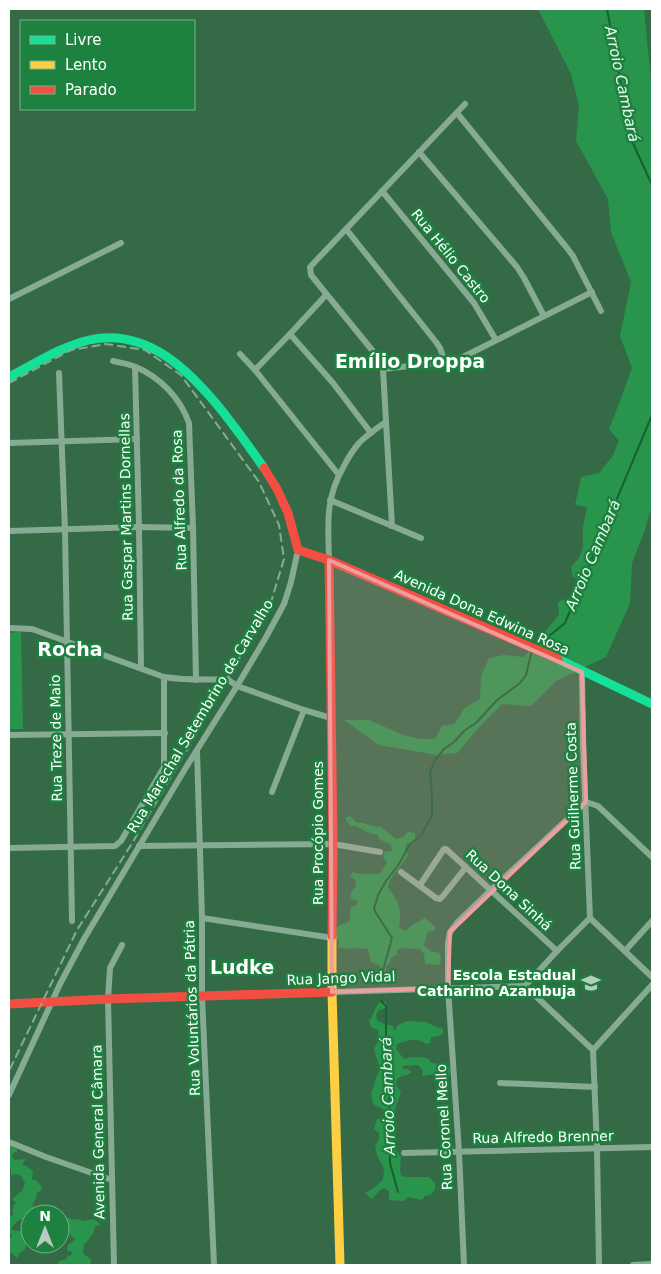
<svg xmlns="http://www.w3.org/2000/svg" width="661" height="1274" viewBox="0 0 661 1274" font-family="'DejaVu Sans',sans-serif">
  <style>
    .green { fill: #29944b }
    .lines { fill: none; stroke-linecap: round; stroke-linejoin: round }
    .stream { stroke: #176130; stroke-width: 2 }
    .street { stroke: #86aa92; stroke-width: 6 }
    .fast { stroke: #16e098; stroke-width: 9 }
    .slow { stroke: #ffcf43; stroke-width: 9 }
    .jam { stroke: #f24e42; stroke-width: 9 }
    .rail { stroke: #88aa93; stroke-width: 2; stroke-dasharray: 9 4; stroke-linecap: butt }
    .marked { fill: #ed9e9e; fill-opacity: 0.2; stroke: #ed9e9e; stroke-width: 4; stroke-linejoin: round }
    .labels { text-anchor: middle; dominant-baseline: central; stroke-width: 5; stroke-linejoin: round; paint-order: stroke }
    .street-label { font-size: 14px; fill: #fff; stroke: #1d813f }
    .poi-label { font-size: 14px; font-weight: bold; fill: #fff; stroke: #1d813f; text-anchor: end }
    .water-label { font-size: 15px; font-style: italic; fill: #e7fbed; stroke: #1d813f }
    .district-label { font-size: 19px; font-weight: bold; fill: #fff; stroke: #1d813f }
  </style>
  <rect width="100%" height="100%" fill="#346a46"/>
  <g class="green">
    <path d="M538,9H644L652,90V505L645,530L632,563L630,603L606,657L556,681L531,706L502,704L481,725L457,753L437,755L379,745L344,720H369L403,735L420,739H435L442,726L454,724L465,708L480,699L481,676L489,658L504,655L524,657L559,615L558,602L579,594L587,583L573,577L571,567C588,549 581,548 583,527C584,520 586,513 587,507L575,505L581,477L599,473L612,457L619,441L609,429L617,409L632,368L620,336L631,282L611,232L608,199L576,141L579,106L571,74Z"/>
    <path d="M21,632L23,729H9V633Z"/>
    <path d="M350,816L357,823H363L373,826L381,827L396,839L403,837L408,832L415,833V839L413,843H407L405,849L408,855C402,867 390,874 388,887C399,903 402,908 399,928L406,931L412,925L425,918L435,927L434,931H429L427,934L424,945L430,951L440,953L441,960L439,965L425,964L424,954L420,949L402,948L397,950V955C391,956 391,958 390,963L386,966L385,982L384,985L379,983L376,980L380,976V966L371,962L368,949C358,947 346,950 338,947L339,942C330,927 337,926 349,922L351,907L357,905V901L350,899L352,890L356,887C356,881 355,879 350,876L353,872L361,874H380L387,862L383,857L384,852L392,851L391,845L379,839L378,835L367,832L356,826H350L345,818Z"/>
    <path d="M380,1001L386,1002V1008L379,1010L376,1015L377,1020C381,1024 387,1024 393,1026L394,1031L398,1025L407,1021L426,1022L436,1027L442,1028L444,1033L439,1036L431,1037L430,1043L426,1044C417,1037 407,1041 397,1044L396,1049L404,1059L411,1057H419L427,1058L432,1063L448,1065L450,1070L449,1077L443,1078L439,1074L422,1076L423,1071L418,1065L402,1066L403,1069H407L412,1072C407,1076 402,1075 397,1079L396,1085L401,1092L395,1109V1129L392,1136V1145L401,1157L400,1169L401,1176L408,1177H429L435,1183V1189L432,1194L425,1196L422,1200L408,1197L404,1201L389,1200V1191L384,1188L380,1190L372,1199L365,1193L374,1188L383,1180L384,1169L377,1155L375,1146L379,1139V1133L374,1129L377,1119L384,1117L383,1109L373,1104L371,1093C377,1083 373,1080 380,1070L374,1049L379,1040L378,1030L371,1027L369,1021C374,1015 375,1007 380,1001Z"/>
    <path d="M9,1145L17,1149V1152L13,1153L12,1157L15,1160L26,1159L22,1165L26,1166L33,1171L32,1180H36L42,1187L41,1191L37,1192L36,1198L32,1205L42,1212L45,1211L56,1214H30V1228L27,1224L26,1219C19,1218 13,1224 11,1230L25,1232L28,1239L25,1249L22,1252H20L19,1255L17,1258L9,1251V1237L10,1238L12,1235L9,1231V1216L14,1215C11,1210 13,1206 16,1202L12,1199L22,1191L25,1183L21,1176L16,1174L11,1175V1170L9,1167Z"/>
    <path d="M60,1215L74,1220L79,1219L82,1221C92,1220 93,1216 101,1225L95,1226L93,1234L84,1245L83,1254L91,1259V1263L89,1265H57L59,1261L65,1260L67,1257L71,1255L72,1253L71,1251H67C67,1244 70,1243 75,1240L69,1233H66L64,1229H62L61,1232H60Z"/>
  </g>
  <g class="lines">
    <g class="stream">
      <path d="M607,9L632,141L652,185"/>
      <path d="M538,645L565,623L652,415"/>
      <path d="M380,981L392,938L376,913L374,908L376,902L378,895L386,881L399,864L410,844L421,836L432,815V796L430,772L435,760L444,749L454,742L464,731L477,722L497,700L520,683L526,675L532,650"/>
      <path d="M381,1001L386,1006V1048L389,1066L390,1163L398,1192"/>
    </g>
    <g class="street">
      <path d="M457,113L567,248L573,256L601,311"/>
      <path d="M419,152L517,267L524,278L544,316"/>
      <path d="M382,191L474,303L496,340"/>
      <path d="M346,229L436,342L440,348L445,362"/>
      <path d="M9,299L121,243"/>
      <path d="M290,334L333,383L371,433"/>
      <path d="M240,354L255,370L339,475"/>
      <path d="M113,361C121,363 129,364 136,367C161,378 180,398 189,423L193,528L196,680"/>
      <path d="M135,367L139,527L141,668"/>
      <path d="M383,369L455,361L592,292"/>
      <path d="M255,370L290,334L326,295"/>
      <path d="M59,373L65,530L72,921"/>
      <path d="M9,443L137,439"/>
      <path d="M330,500L421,538"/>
      <path d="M392,526L383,369L372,350L311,275L310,267L465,104"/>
      <path d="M9,531L139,527L193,528"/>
      <path d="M329,560C328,524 325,498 344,466C348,458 353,450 359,443C367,435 377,428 386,422"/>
      <path d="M9,628L32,629L164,677C185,680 206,680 227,679L237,686L304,710L331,718"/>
      <path d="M582,672L583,745L590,918L652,977"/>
      <path d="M9,735L165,733"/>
      <path d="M197,751L202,918V996L214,1265"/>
      <path d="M272,792L304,710"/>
      <path d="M139,846L333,844L380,852"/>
      <path d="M9,848L115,846L121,841L164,767V677"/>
      <path d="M401,872L436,898L440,899L443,896L466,867"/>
      <path d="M420,885L444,849H446L557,951"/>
      <path d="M202,918L333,938"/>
      <path d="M590,918L557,951L525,986L593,1050L652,985"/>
      <path d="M625,951L652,921"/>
      <path d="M332,992L525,986"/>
      <path d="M593,1050L597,1148L599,1265"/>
      <path d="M500,1083L595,1087"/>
      <path d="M9,1095L60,984L84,939L185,769L237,686L265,639L284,604L291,582L298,550"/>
      <path d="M9,1142L46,1157L112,1180"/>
      <path d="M404,1153L652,1147"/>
      <path d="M114,1265L108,999L110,968L122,945"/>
      <path d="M464,1265L459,1152L448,988V943L450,932L457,923L490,891L586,802L598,806L652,857"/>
      <path d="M633,1265L652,1264"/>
    </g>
    <g class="fast">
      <path d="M9,377C35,364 60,347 89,340C147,327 190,371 223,412C237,430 251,449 264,468"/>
      <path d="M558,659L652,704"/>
    </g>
    <path class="slow" d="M332,936V992L340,1265"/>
    <g class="jam">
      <path d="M264,468L277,489L288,513L298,550L329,560L558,659"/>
      <path d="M329,560L333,844L332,936"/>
      <path d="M9,1004L108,999L332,992"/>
    </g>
    <path class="rail" d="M9,383L71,350L106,344L145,350L181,375L259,482L279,525L284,559L271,602L193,740L131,845L77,930L9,1071"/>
  </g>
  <path class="marked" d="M329,560L582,672L586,802L450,932L448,988L332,992Z"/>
  <defs>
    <g id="school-bare" transform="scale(1.5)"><path d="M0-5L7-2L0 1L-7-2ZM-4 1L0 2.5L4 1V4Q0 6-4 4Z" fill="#b8cbbe" stroke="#1d813f" stroke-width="2.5" paint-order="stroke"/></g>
  </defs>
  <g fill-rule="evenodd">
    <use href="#school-bare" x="591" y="983"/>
  </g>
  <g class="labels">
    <g class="street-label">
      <text transform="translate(451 256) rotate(51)">Rua Hélio Castro</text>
      <text transform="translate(179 500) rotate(-92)">Rua Alfredo da Rosa</text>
      <text transform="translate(126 517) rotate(-91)">Rua Gaspar Martins Dornellas</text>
      <text transform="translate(482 612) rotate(24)">Avenida Dona Edwina Rosa</text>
      <text transform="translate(200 716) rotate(-59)">Rua Marechal Setembrino de Carvalho</text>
      <text transform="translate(56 738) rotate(-91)">Rua Treze de Maio</text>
      <text transform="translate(573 796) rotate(-92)">Rua Guilherme Costa</text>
      <text transform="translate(318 833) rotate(-90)">Rua Procópio Gomes</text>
      <text transform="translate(509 890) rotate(43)">Rua Dona Sinhá</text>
      <text transform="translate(341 978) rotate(-2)">Rua Jango Vidal</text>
      <text transform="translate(192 1008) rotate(-92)">Rua Voluntários da Pátria</text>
      <text transform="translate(444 1127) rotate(-93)">Rua Coronel Mello</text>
      <text transform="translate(98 1132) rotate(-91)">Avenida General Câmara</text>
      <text transform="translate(543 1137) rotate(-1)">Rua Alfredo Brenner</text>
    </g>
    <g class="poi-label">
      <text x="576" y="975">Escola Estadual<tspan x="576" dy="16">Catharino Azambuja</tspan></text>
    </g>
    <g class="water-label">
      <text transform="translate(622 84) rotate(78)">Arroio Cambará</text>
      <text transform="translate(593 555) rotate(-67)">Arroio Cambará</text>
      <text transform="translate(388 1096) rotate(-92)">Arroio Cambará</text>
    </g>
    <g class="district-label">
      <text x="410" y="361">Emílio Droppa</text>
      <text x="70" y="649">Rocha</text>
      <text x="242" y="967">Ludke</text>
    </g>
  </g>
  <rect width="661" height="1274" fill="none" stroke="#ffffff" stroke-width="20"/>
  <rect x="20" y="20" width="175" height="90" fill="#1d813f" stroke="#77b38c"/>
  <rect x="30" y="36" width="25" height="8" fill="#16e098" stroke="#77b38c"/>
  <text x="65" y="45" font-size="15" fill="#ffffff">Livre</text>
  <rect x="30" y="61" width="25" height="8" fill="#ffcf43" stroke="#77b38c"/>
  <text x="65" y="70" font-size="15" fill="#ffffff">Lento</text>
  <rect x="30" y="86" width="25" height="8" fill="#f24e42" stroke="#77b38c"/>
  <text x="65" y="95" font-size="15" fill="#ffffff">Parado</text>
  <g transform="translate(45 1229)"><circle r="24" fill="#1d813f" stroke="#77b38c"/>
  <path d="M0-4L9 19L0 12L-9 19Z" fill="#b8cbbe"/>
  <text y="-8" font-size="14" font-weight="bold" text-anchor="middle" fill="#ffffff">N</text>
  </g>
</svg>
